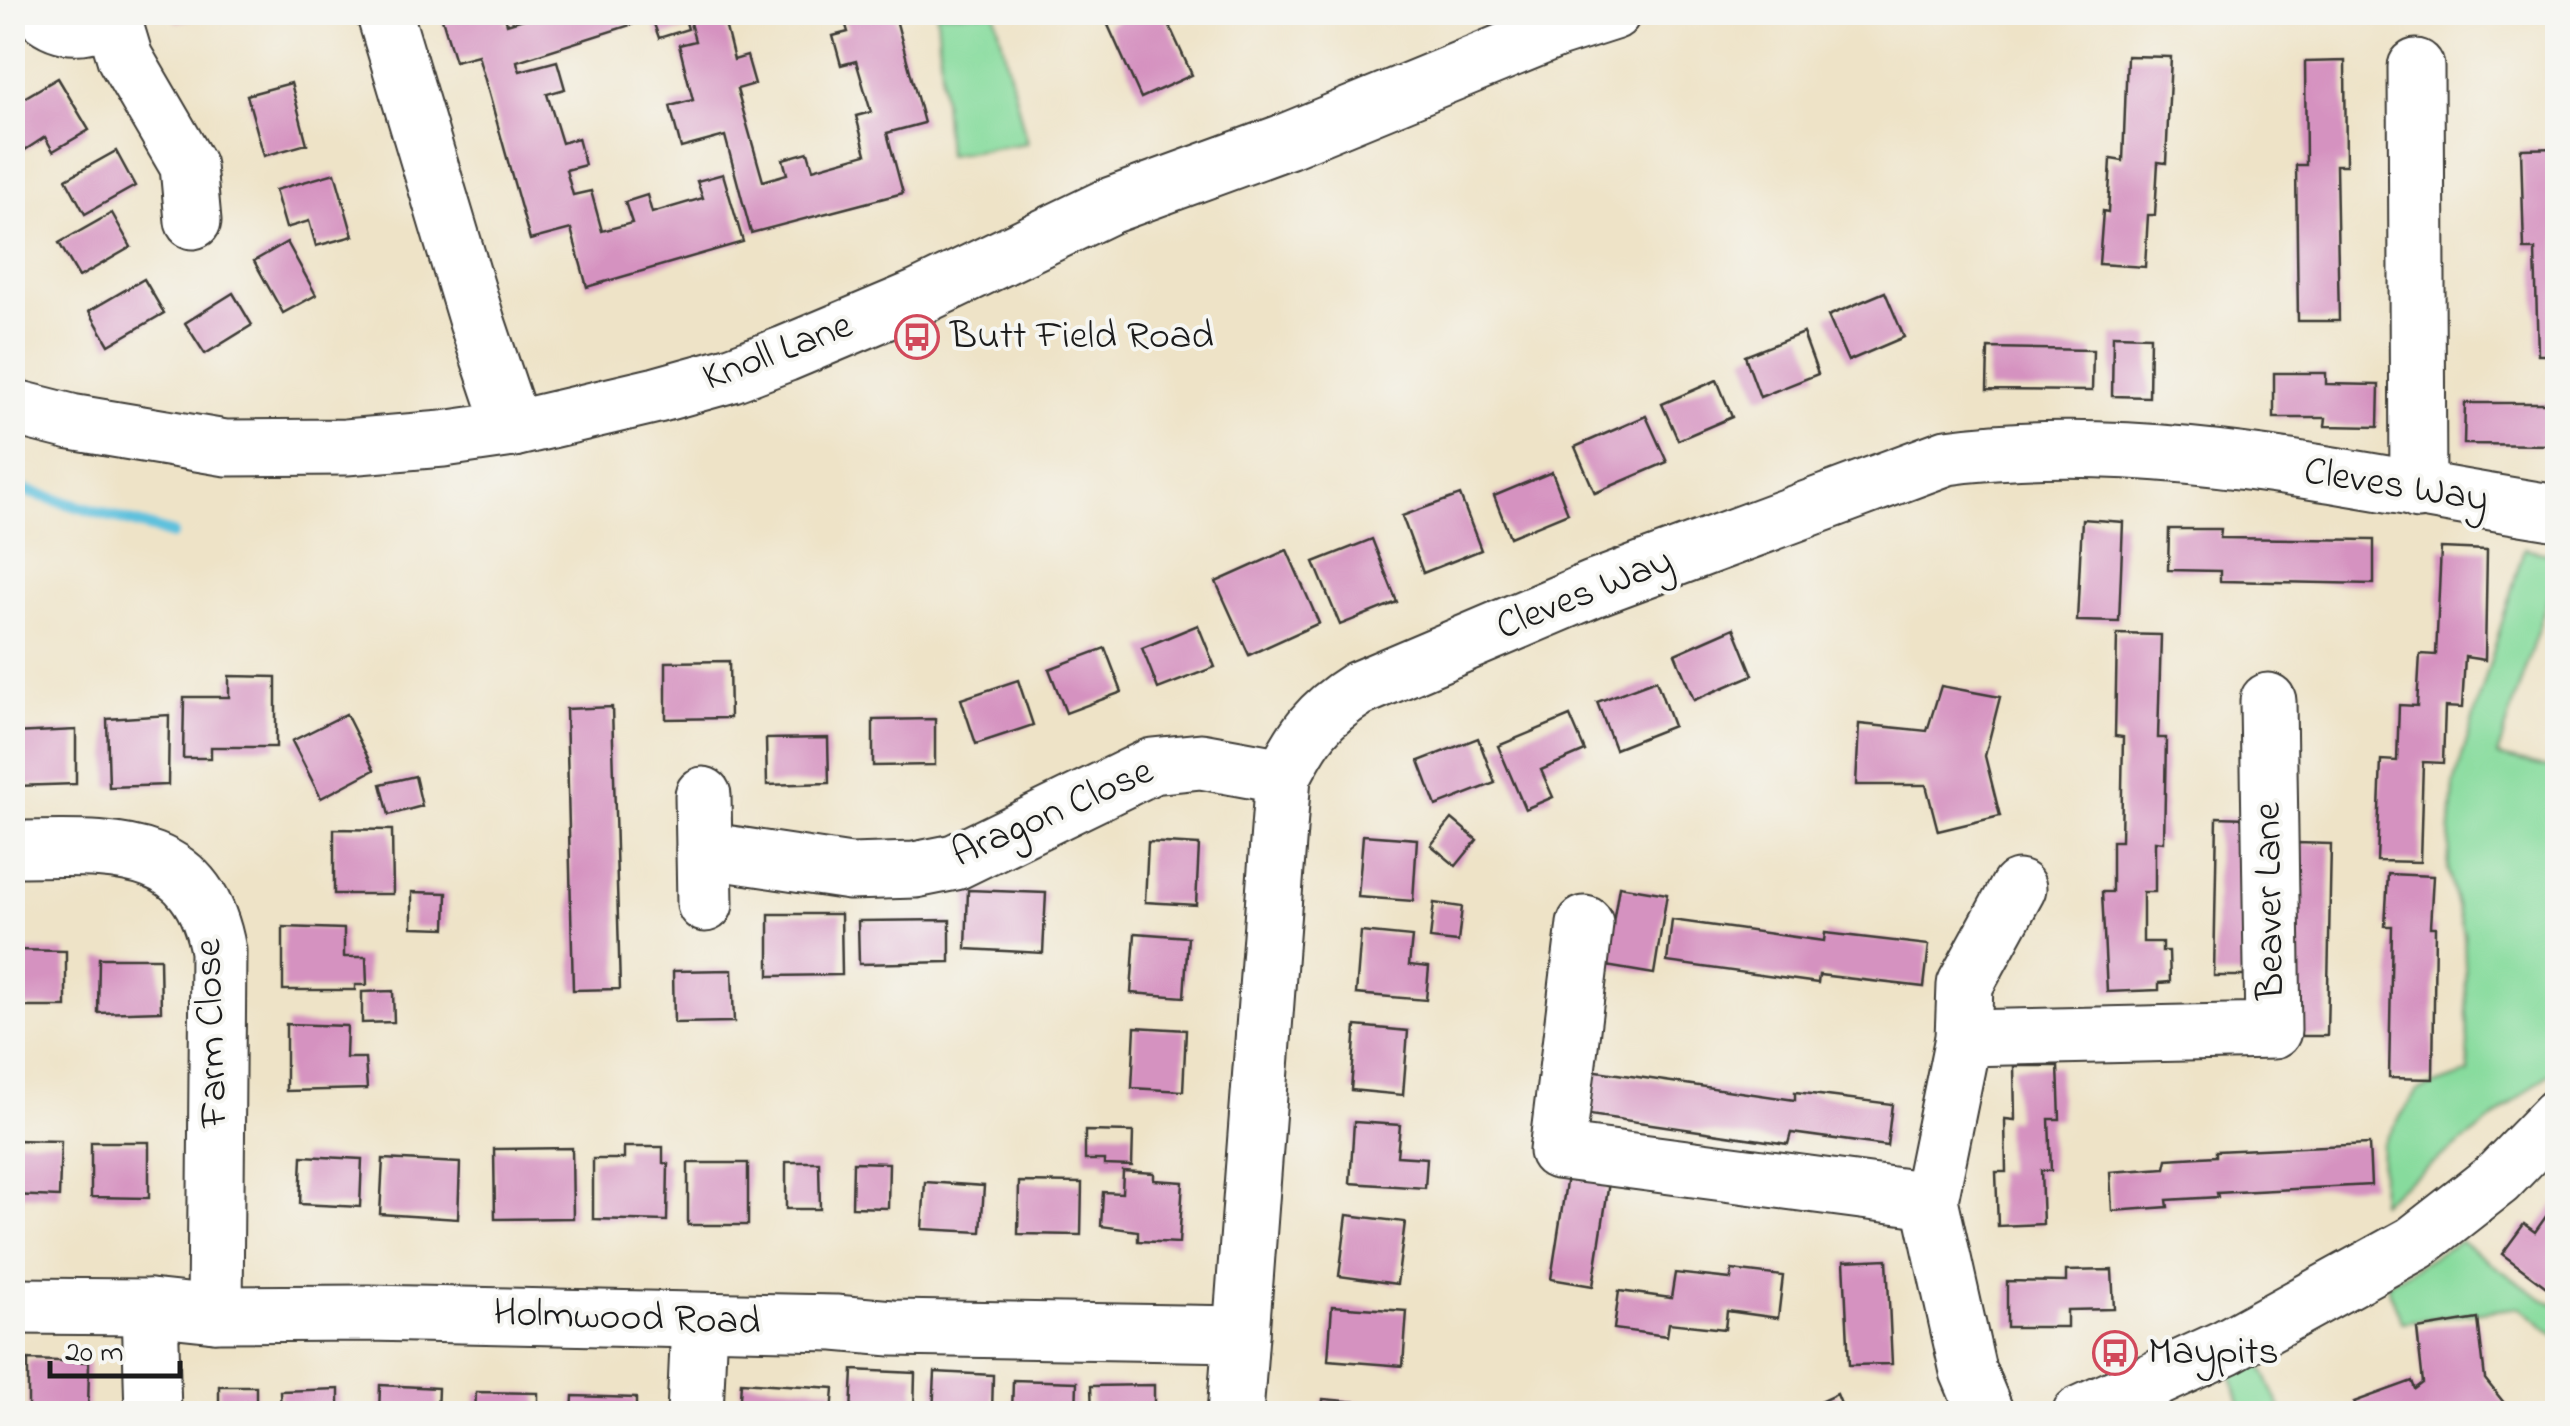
<svg xmlns="http://www.w3.org/2000/svg" width="2570" height="1426" viewBox="0 0 2570 1426" font-family="'Indie Flower',sans-serif">
  <style>
    .green { fill: #87db9d; stroke: #527c5c; stroke-width: 2.5 }
    .lines { fill: none; stroke-linecap: round; stroke-linejoin: round }
    .stream { stroke: #5fc1dd; stroke-width: 12 }
    .building { fill: #d592c0 }
    .minor-casing { stroke: #3c3a36; stroke-width: 59 }
    .minor { stroke: #fff; stroke-width: 55 }
    .labels { text-anchor: middle; dominant-baseline: central; stroke-width: 8; stroke-linejoin: round; paint-order: stroke }
    .poi-label { font-size: 40px; fill: #1c1c1c; stroke: #f6f6f2; text-anchor: start }
    .street-label { font-size: 40px; fill: #1c1c1c; stroke: #f6f6f2 }
  </style>
  <rect width="100%" height="100%" fill="#f6f6f2"/>
  <filter id="ink" filterUnits="userSpaceOnUse"><feTurbulence type="fractalNoise" baseFrequency=".01" numOctaves="2"/><feDisplacementMap in="SourceGraphic" scale="20" xChannelSelector="R" yChannelSelector="G"/><feConvolveMatrix kernelMatrix="1 2 1 2 8 2 1 2 1" color-interpolation-filters="sRGB"/></filter>
  <filter id="wash" filterUnits="userSpaceOnUse"><feTurbulence type="fractalNoise" baseFrequency=".0048" numOctaves="4" result="noise"/><feDisplacementMap in="SourceGraphic" scale="40" xChannelSelector="R" yChannelSelector="G"/><feGaussianBlur stdDeviation="2.25" result="paint"/><feColorMatrix in="noise" values="0 0 0 0 0 0 0 0 0 0 0 0 0 0 0 0 0 1.4 0 .05"/><feComposite in="paint" operator="in"/></filter>
  <g filter="url(#wash)">
    <rect width="100%" height="100%" fill="#eee3c7"/>
    <g class="green">
      <path d="M937,13H995L1027,143L947,155Z"/>
      <path d="M2524,548L2557,555V581L2552,585L2497,756L2557,770V1067L2486,1125L2380,1202L2382,1145L2417,1091L2469,1073L2464,934L2448,870L2454,784Z"/>
      <path d="M2460,1241L2539,1297L2557,1306V1337L2520,1307L2402,1322L2387,1284Z"/>
      <path d="M2253,1348L2283,1413H2243L2228,1364Z"/>
    </g>
    <g class="lines">
      <path class="stream" d="M12,487L172,534"/>
    </g>
    <g id="blocks">
      <g class="building">
        <path d="M174,12H209V14L176,22Z"/>
        <path d="M440,12H504L507,24L547,12H683L688,29L659,38L652,18L517,61L518,66L520,71L557,61L565,89L547,94L562,143L578,138L585,165L566,170L573,195L591,191L602,231L632,223L625,202L647,195L652,213L703,198L697,181L723,174L743,242L587,287L571,229L530,240L478,55L455,61Z"/>
        <path d="M687,12H722L734,60L747,56L755,84L737,89L763,181L787,174L783,159L808,152L813,169L866,154L856,116L871,112L856,61L841,65L833,36L848,32L842,12H894L924,123L887,133L903,193L751,233L725,136L681,148L670,106L693,100L679,45L695,41Z"/>
        <path d="M1117,12H1163L1192,75L1141,98L1108,25L1121,19Z"/>
        <path d="M2127,56L2171,57L2166,163L2158,162L2155,215H2148L2145,267L2099,264L2103,211L2108,212L2111,159L2123,161Z"/>
        <path d="M2345,61L2346,165H2336L2339,321H2298L2296,165H2306L2305,62Z"/>
        <path d="M58,78L89,130L53,151L45,137L25,150L12,129V105Z"/>
        <path d="M291,83L307,144L264,156L247,95Z"/>
        <path d="M2558,148V355H2538L2535,250H2524L2521,149Z"/>
        <path d="M116,151L135,186L85,214L66,179Z"/>
        <path d="M335,173L353,236L316,246L309,221L286,228L275,190Z"/>
        <path d="M112,213L131,247L79,277L59,243Z"/>
        <path d="M287,242L316,295L283,313L254,261Z"/>
        <path d="M144,279L164,313L109,345L89,311Z"/>
        <path d="M1885,292L1904,337L1848,361L1828,316Z"/>
        <path d="M233,293L252,325L205,354L185,323Z"/>
        <path d="M1803,333L1818,374L1760,397L1745,356Z"/>
        <path d="M2113,335L2150,336L2149,397L2112,396Z"/>
        <path d="M1988,348L2093,350L2092,391L1987,390Z"/>
        <path d="M2274,373H2326V384L2379,385L2378,427L2325,426L2326,418H2274Z"/>
        <path d="M1717,380L1732,417L1678,440L1662,404Z"/>
        <path d="M2465,403H2558V445L2464,444Z"/>
        <path d="M1646,416L1667,462L1595,493L1575,447Z"/>
        <path d="M1552,472L1568,513L1510,537L1494,496Z"/>
        <path d="M1460,495L1481,550L1423,573L1402,516Z"/>
        <path d="M2082,519L2123,522L2119,622L2077,621Z"/>
        <path d="M2169,529H2221L2220,538L2374,540V584L2220,581V571L2168,570Z"/>
        <path d="M1372,539L1397,602L1340,625L1314,562Z"/>
        <path d="M2441,548L2487,550L2485,660L2465,657L2462,708L2445,707L2443,763L2423,762L2420,862L2377,861L2381,760L2397,761L2399,705L2417,706L2420,654L2436,655Z"/>
        <path d="M1287,550L1319,623L1249,655L1216,582Z"/>
        <path d="M1198,625L1215,667L1158,689L1142,648Z"/>
        <path d="M1734,628L1753,675L1694,700L1675,654Z"/>
        <path d="M2117,634L2161,635L2158,738H2166L2164,842L2155,841V892H2143V942H2162V951H2169L2170,982L2159,983V990L2107,992L2102,892H2112V841H2121L2123,737L2115,736Z"/>
        <path d="M1105,648L1122,692L1066,713L1049,669Z"/>
        <path d="M729,661L730,718L666,719V662Z"/>
        <path d="M229,676L276,677V747H211V758H183L184,697H229Z"/>
        <path d="M1018,680L1033,725L976,744L961,699Z"/>
        <path d="M1656,680L1673,726L1615,749L1597,702Z"/>
        <path d="M1941,686L2000,697L1985,756L2000,816L1938,831L1926,785H1856L1859,724L1927,731Z"/>
        <path d="M612,707L620,989L573,990L566,709Z"/>
        <path d="M346,714L374,770L321,798L292,741Z"/>
        <path d="M169,715L168,785L109,787L107,719Z"/>
        <path d="M1570,716L1585,751L1541,770L1553,797L1525,809L1498,746Z"/>
        <path d="M935,719V765L873,766V720Z"/>
        <path d="M76,730V784L16,786L14,733Z"/>
        <path d="M828,738L829,783L767,785L766,739Z"/>
        <path d="M1478,738L1495,783L1436,806L1419,761Z"/>
        <path d="M415,776L422,806L389,815L381,784Z"/>
        <path d="M2217,817L2248,818L2246,976H2214Z"/>
        <path d="M1452,819L1477,840L1456,866L1431,845Z"/>
        <path d="M334,829L392,830L393,894H334Z"/>
        <path d="M1363,835L1417,839L1413,901L1358,897Z"/>
        <path d="M1148,842L1199,845L1196,905L1145,902Z"/>
        <path d="M2295,843L2331,844L2327,1036H2290Z"/>
        <path d="M2388,874L2433,876L2430,927H2435L2433,1079L2389,1078L2392,926H2385Z"/>
        <path d="M1619,886L1667,894L1654,974L1606,966Z"/>
        <path d="M968,890L1046,893L1043,953L966,949Z"/>
        <path d="M412,892L447,893L446,928L412,927Z"/>
        <path d="M1434,903L1462,907L1458,942L1430,939Z"/>
        <path d="M769,914H841L842,975L769,976Z"/>
        <path d="M950,920V962L859,964L858,921Z"/>
        <path d="M1672,920L1824,941L1825,933L1929,945L1924,987L1819,975L1818,983L1667,962Z"/>
        <path d="M283,927L344,929V957H366L367,985H355V990H283Z"/>
        <path d="M1361,932L1412,937L1409,965L1429,967L1426,1000L1356,994Z"/>
        <path d="M1135,933L1188,937L1184,997L1131,993Z"/>
        <path d="M12,950L66,951V1007H14Z"/>
        <path d="M99,958H160L161,1011L98,1013Z"/>
        <path d="M732,970L734,1022L674,1023L673,971Z"/>
        <path d="M393,991L394,1022L362,1023V992Z"/>
        <path d="M286,1024L347,1026L346,1058H365L367,1089L286,1091Z"/>
        <path d="M1356,1026L1408,1031L1403,1095L1351,1090Z"/>
        <path d="M1135,1027L1186,1030L1183,1091L1132,1088Z"/>
        <path d="M2014,1066H2058L2060,1119H2049L2051,1171H2041L2043,1224L1998,1226L1996,1172H2006L2005,1119L2015,1120Z"/>
        <path d="M1590,1070L1795,1100V1092L1892,1104L1887,1146L1791,1133L1788,1144L1583,1114Z"/>
        <path d="M1354,1122L1400,1125L1397,1156L1427,1158L1425,1188L1350,1183Z"/>
        <path d="M1085,1131L1133,1132L1132,1166L1104,1165V1160H1085Z"/>
        <path d="M12,1140L61,1141L59,1197L12,1195Z"/>
        <path d="M91,1142H149V1198L91,1197Z"/>
        <path d="M2369,1144L2371,1185L2217,1193L2218,1197L2167,1200L2168,1207L2112,1211L2110,1172L2165,1168L2167,1159L2216,1156V1151Z"/>
        <path d="M624,1147H663V1163L668,1164L667,1221L593,1219V1159H624Z"/>
        <path d="M572,1148L573,1218L495,1219L494,1149Z"/>
        <path d="M302,1156L362,1159L360,1207L300,1204Z"/>
        <path d="M383,1159L460,1163L458,1219L380,1214Z"/>
        <path d="M786,1162H819L820,1209H786Z"/>
        <path d="M853,1162L889,1163L888,1208L852,1207Z"/>
        <rect x="688" y="1163" width="60" height="62"/>
        <path d="M1123,1171L1154,1173V1180L1183,1182L1179,1243L1138,1241V1231L1101,1226L1103,1192L1122,1193Z"/>
        <path d="M1567,1176L1609,1182L1593,1286L1551,1279Z"/>
        <path d="M925,1182L984,1186L981,1232L922,1229Z"/>
        <path d="M1019,1182L1082,1183L1081,1235L1018,1234Z"/>
        <path d="M2554,1205L2558,1207V1278L2549,1289L2502,1254L2524,1224L2535,1232Z"/>
        <path d="M1347,1215L1405,1222L1397,1284L1339,1276Z"/>
        <path d="M1887,1259L1892,1364L1849,1365L1844,1261Z"/>
        <path d="M1732,1270L1783,1276L1778,1318L1727,1311L1725,1329L1669,1323L1667,1336L1614,1329L1619,1291L1671,1298L1675,1273L1731,1279Z"/>
        <path d="M2112,1270L2114,1309L2067,1310V1327H2007V1281L2066,1282V1271Z"/>
        <path d="M1332,1306L1407,1311L1403,1366L1328,1360Z"/>
        <path d="M2478,1319L2485,1379L2513,1414H2359L2354,1402L2412,1381L2415,1389L2423,1383L2417,1329Z"/>
        <path d="M28,1360L89,1362L88,1414H28Z"/>
        <path d="M853,1370L915,1373L914,1414H851Z"/>
        <path d="M935,1372L993,1375L992,1414H933Z"/>
        <path d="M1013,1380L1077,1382L1076,1414H1012Z"/>
        <path d="M741,1382L834,1388L832,1414H739Z"/>
        <path d="M380,1385L438,1388L437,1414H379Z"/>
        <path d="M1154,1385V1414H1092L1091,1386Z"/>
        <rect x="219" y="1386" width="37" height="28"/>
        <path d="M339,1389V1414H281L280,1391Z"/>
        <path d="M476,1392L538,1393V1414H475Z"/>
        <path d="M1837,1394L1845,1414H1794Z"/>
        <path d="M573,1396L636,1398V1414H572Z"/>
        <path d="M1323,1399L1414,1407V1414H1322Z"/>
      </g>
    </g>
  </g>
  <g filter="url(#ink)">
    <use href="#blocks" fill-opacity="0" stroke="#3c3a36" stroke-width="2.5"/>
    <g class="lines">
      <g class="minor-casing">
        <g id="minor">
          <path d="M40,12C63,32 91,30 114,12"/>
          <path d="M384,12L477,322L513,429"/>
          <path d="M112,15L125,58L188,166L193,221"/>
          <path d="M2416,67L2418,491"/>
          <path d="M12,407L71,422L226,448L346,447L443,439L513,429L657,395L732,374L785,354L918,298L1109,206L1287,141L1557,30L1613,12"/>
          <path d="M703,795L705,904"/>
          <path d="M12,849C104,849 198,835 218,951L215,1314"/>
          <path d="M704,850L850,872L915,870L955,862L1152,766L1201,761L1283,776"/>
          <path d="M1585,924L1557,1151L1930,1200"/>
          <path d="M1963,1038L2273,1031L2268,701"/>
          <path d="M12,1306L150,1307L215,1314L369,1313L835,1323L892,1328L1241,1334"/>
          <path d="M150,1307L153,1414"/>
          <path d="M695,1414L699,1322"/>
          <path d="M1235,1414L1283,776C1304,735 1318,714 1358,689L1593,589L1947,457C2151,429 2356,482 2558,513"/>
          <path d="M1986,1414L1968,1371L1930,1200L1963,1038L1965,985L2018,888"/>
          <path d="M2080,1414L2226,1347L2415,1243L2497,1179L2558,1116"/>
        </g>
      </g>
      <use href="#minor" class="minor"/>
    </g>
  </g>
  <defs>
    <g id="bus-ring" transform="scale(2.25)"><circle r="9.5" fill="#f6f6f2" stroke="#d1495b" stroke-width="1.5"/><path d="M-5-6H5V4H4V6H2V4H-2V6H-4V4H-5ZM-3.5-4V0h7V-4ZM-3.5 1.2v1.5H-2V1.2ZM2 1.2v1.5H3.5V1.2Z" fill="#d1495b"/></g>
  </defs>
  <g fill-rule="evenodd">
    <use href="#bus-ring" x="917" y="337"/>
    <use href="#bus-ring" x="2115" y="1353"/>
  </g>
  <g class="labels">
    <g class="poi-label">
      <text x="950" y="337">Butt Field Road</text>
      <text x="2148" y="1353">Maypits</text>
    </g>
    <g class="street-label">
      <text transform="translate(778 353) rotate(-21)">Knoll Lane</text>
      <text transform="translate(2396 487) rotate(9)">Cleves Way</text>
      <text transform="translate(1585 595) rotate(-22)">Cleves Way</text>
      <text transform="translate(1053 814) rotate(-24)">Aragon Close</text>
      <text transform="translate(2271 901) rotate(-91)">Beaver Lane</text>
      <text transform="translate(213 1033) rotate(-92)">Farm Close</text>
      <text transform="translate(627 1319) rotate(2)">Holmwood Road</text>
    </g>
  </g>
  <rect width="2570" height="1426" fill="none" stroke="#f6f6f2" stroke-width="50"/>
  <path d="M50 1361v15h130v-15" fill="none" stroke="#1c1c1c" stroke-width="5"/>
  <text x="65" y="1361" font-size="30" fill="#1c1c1c" stroke="#f6f6f2" stroke-width="8" paint-order="stroke">20 m</text>
</svg>
